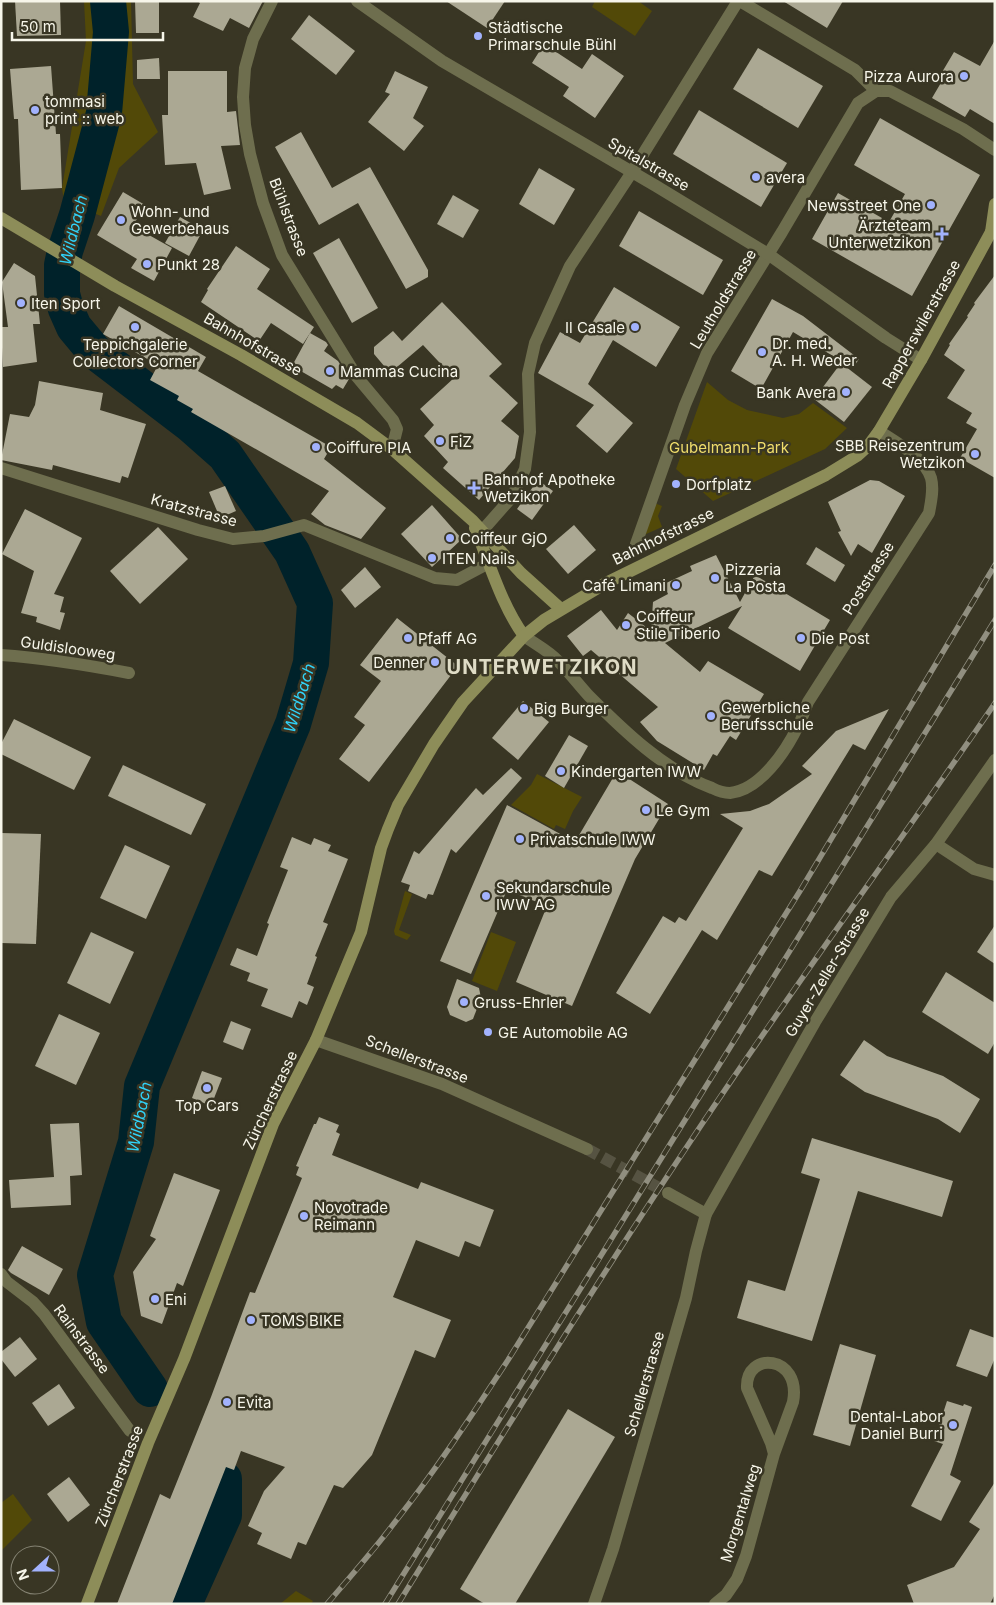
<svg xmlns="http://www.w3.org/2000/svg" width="996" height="1605" viewBox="0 0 996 1605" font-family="Inter,sans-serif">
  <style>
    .green { fill: #524908 }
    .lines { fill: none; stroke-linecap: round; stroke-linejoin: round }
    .river { stroke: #00222a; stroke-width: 36 }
    .building { fill: #aba893 }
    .minor-tunnel { stroke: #565342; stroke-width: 12; stroke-dasharray: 12 6; stroke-linecap: butt }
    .minor { stroke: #6e6e4e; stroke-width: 12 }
    .tertiary { stroke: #6e6e4e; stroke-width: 12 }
    .secondary { stroke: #8d8d59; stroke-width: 12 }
    .rail-casing { stroke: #918f80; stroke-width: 5.5 }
    .rail { stroke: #393624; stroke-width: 4; stroke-dasharray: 11; stroke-linecap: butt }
    .poi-dot { fill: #a2b2fd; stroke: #393624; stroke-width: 2 }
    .labels { text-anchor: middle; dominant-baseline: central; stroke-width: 5; stroke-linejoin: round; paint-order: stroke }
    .poi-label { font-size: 15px; fill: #f7f6ea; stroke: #393624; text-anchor: start }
    .street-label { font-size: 15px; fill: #f7f6ea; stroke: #393624 }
    .park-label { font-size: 15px; fill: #f0dd6b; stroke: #393624 }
    .water-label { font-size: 16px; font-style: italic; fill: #30d3f9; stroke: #393624 }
    .district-label { font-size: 20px; font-weight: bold; letter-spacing: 1px; fill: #dfdcc6; stroke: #393624 }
  </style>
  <rect width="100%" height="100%" fill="#393624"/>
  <g class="green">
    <path d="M84,1H131L133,84L158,132L119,168L101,216L64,201L62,188L86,41Z"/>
    <path d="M595,1H638L652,11L635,36L592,7Z"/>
    <path d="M707,382L728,400L747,410L783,418L799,414L813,403L847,428L825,449L713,501L676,469Z"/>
    <path d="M657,504L662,506L658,516L662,527L644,535L654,505Z"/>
    <path d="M537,774L582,797L573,811L565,829L556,825L554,829L511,805L531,785Z"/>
    <path d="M405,891L412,894L399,930L411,935L407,940L395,935L394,931Z"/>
    <path d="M491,932L516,942L497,991L472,981Z"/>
    <path d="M13,1494L32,1520L1,1551V1503Z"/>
    <path d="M296,1591L313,1601L311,1604H280Z"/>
  </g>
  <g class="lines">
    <g class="river">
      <path d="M108,1L111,32L104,113L77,215L65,251L62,265V294L66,309L74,327L94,351L191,425L225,455L292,552L315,603L311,663L293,724L142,1086L136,1142L95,1275L104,1322L150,1389"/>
      <path d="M184,1604L224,1515V1479"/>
    </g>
  </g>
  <g class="building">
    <path d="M15,1H60L61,35L17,36Z"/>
    <path d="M135,1H159V33H136Z"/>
    <path d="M197,1H263L249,28L230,18L223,31L193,17L200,3Z"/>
    <path d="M446,1H505L487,28Z"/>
    <path d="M783,1H843L827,28Z"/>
    <path d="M309,15L355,51L336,75L291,39Z"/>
    <path d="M995,40V124L970,109L965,117L932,98L942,81L938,79L954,52L980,66Z"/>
    <path d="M544,44L582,69L592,54L624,76L595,118L563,96L569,87L532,63Z"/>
    <path d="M758,48L823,86L798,128L733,89Z"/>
    <path d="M159,58L160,79H137V60Z"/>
    <path d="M51,66L56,134H60L62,188L21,190L18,119H14L10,69Z"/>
    <path d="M168,71H227V112L236,111L240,145L221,146L231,189L204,195L196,163L165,165L162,115H168Z"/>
    <path d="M395,71L428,87L413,118L424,126L404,151L368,122L390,94L385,92Z"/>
    <path d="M699,110L787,163L761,207L673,154Z"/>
    <path d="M880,118L980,175L912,296L812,239L838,193L889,222L905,194L854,165Z"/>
    <path d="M301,132L332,188L370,167L428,270V277L406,289L358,203L319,225L275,147Z"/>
    <path d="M539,168L575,189L554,225L519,204Z"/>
    <path d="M123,192L145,205L133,226L172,248L154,281L131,268L137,259L97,235Z"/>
    <path d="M453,195L479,210L463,238L437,224Z"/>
    <path d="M639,211L723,260L703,295L619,246Z"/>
    <path d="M180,217L203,230L189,256L165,243Z"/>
    <path d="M339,238L378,308L352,323L313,253Z"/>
    <path d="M236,246L270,269L257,289L314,327L303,344L271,323L259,341L201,302L208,290L207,289Z"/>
    <path d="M14,263L35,276L40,324H33L37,362L3,367L1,327H8L2,282Z"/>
    <path d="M995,275V478L960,458L977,429L966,423L972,413L947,398L965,370L944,355L950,345L949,344L968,317L967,316L975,304L974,303Z"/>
    <path d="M614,287L680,327L656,367L613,340L588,384L633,423L607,453L576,426L594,405L538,373L560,332L580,343Z"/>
    <path d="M772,299L803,316L859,359L853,368L793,332L761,389L731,371Z"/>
    <path d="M442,302L502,364L489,376L518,403L501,421L519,436L515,458L479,500L443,468L448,462L424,436L434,425L420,409L454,378L423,345L390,373L374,354V347L393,331L402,341Z"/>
    <path d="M119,306L206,357L198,371L331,447L324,459L386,508L361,539L325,525L311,514L329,491L191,412L193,409L177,400L179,396L150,380L158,365L103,334Z"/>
    <path d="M310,333L326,342L328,345L324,351L338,361L349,379L343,389L336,385L332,389L292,366Z"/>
    <path d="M841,363L872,387L844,422L814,399Z"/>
    <path d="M39,381L103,393L100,410L146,424L128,478L122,476L120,483L53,465L52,470L1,460L10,414L29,417L35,405Z"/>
    <path d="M538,480L553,491L532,520L517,509Z"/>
    <path d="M870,480L879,481L905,496L872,553L858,544L851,556L838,532L841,531L828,502Z"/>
    <path d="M225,486L236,511L220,518L209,492Z"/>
    <path d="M432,505L462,539L432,567L401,534Z"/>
    <path d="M25,509L82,538L54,594L64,597L60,612L65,613L60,630L36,622L37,617L21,613L34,571L2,554Z"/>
    <path d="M574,525L596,550L568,574L546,549Z"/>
    <path d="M158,527L188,559L140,604L110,571Z"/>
    <path d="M816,547L845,565L835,582L806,564Z"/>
    <path d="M716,555L740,602L755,575L830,620L800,671L728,628L742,606L665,643L700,672L708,661L764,694L736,740L730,736L717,756L713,754L704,770L657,741L640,722L658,707L591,650L583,656L567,636L601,610L617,630L628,613L651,631L653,602L668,594L664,584L692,571L690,566Z"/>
    <path d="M365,567L381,587L355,608L341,590Z"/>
    <path d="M397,618L458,666L369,782L339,759L365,725L354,717L381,681L360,665Z"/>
    <path d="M523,701L549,722L518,760L492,738Z"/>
    <path d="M889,709L865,750L853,744L772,876L759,870L717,940L702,930L650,1014L616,993L663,916L675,923L679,917L686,921L743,828L720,814L750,811L769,804L812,774L802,766L836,731Z"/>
    <path d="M14,719L91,757L74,790L1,754V744Z"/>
    <path d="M569,735L588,746L564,788L545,776Z"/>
    <path d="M123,765L206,804L191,835L108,796Z"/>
    <path d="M511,768L522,778L456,853L451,849L433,895L428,894L426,899L408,891L410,885L401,882L414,851L419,854L476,788L483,795Z"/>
    <path d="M617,771L668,804L635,859L572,1006L516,982L547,906L507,890L471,974L440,961L507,805L575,842Z"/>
    <path d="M1,833L41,834L36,944L1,943Z"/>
    <path d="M292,837L311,845L314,838L331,845L328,851L348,859L323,922L328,924L315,956L317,957L307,984L314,987L307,1005L299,1001L292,1018L261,1006L268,989L247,981L250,973L230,965L237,948L257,956L269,924L267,923L288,870L280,867Z"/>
    <path d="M125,845L170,866L146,919L100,898Z"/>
    <path d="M995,925V964L977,952Z"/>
    <path d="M91,932L134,952L110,1004L67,983Z"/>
    <path d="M946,972L995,1003V1042L988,1054L922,1012Z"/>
    <path d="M457,979L479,988L481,998L473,1019L466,1022L450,1015L447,1007Z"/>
    <path d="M59,1014L100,1033L76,1085L35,1066Z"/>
    <path d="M231,1021L251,1029L243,1050L223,1042Z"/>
    <path d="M864,1040L887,1056L943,1076L980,1099L960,1133L938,1119L865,1092L840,1075Z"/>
    <path d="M202,1071L222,1078L211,1106L192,1098Z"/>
    <path d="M319,1117L339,1125L336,1132L340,1134L332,1155L418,1189L421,1182L494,1210L480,1247L465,1241L459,1257L416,1240L393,1297L451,1320L435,1358L415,1350L372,1455L343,1488L334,1485L306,1545L298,1542L291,1559L257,1544L262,1533L248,1526L264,1491L285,1467L241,1451L234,1470L226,1467L172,1604H117L160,1494L170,1499L211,1397L250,1292L255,1293L302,1178L296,1175L299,1167L296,1166L314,1124H316Z"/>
    <path d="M79,1123L82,1175L70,1176L71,1205L11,1208L9,1180L54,1177L50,1124Z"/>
    <path d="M812,1138L953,1181L942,1217L858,1191L812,1341L737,1318L748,1280L785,1291L820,1179L801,1173Z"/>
    <path d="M174,1173L220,1190L183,1286L177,1283L162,1324L141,1316L133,1272L156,1239L150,1236Z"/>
    <path d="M22,1246L63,1269L49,1295L11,1273L8,1270Z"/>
    <path d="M970,1329L995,1338V1358L987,1377L956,1366Z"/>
    <path d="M20,1337L37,1359L15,1377L1,1359V1352Z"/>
    <path d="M840,1344L876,1355L850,1446L813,1435Z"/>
    <path d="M59,1384L75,1408L48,1426L32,1403Z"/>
    <path d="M947,1401L963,1406L964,1404L972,1407L950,1475L961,1481L941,1521L911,1506L943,1444L934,1441Z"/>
    <path d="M568,1409L615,1437L515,1604H485L460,1589Z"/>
    <path d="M69,1477L90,1505L68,1522L47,1494Z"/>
    <path d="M995,1482V1594L990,1604H914L907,1585L954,1567L980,1529L969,1522Z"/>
  </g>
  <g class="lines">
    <path class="minor-tunnel" d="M587,1149L668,1193"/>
    <g class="minor">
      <path d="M272,1L253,39L245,68L243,97L245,125L250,154L263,203L282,255L357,377L393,420L397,429L392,449"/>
      <path d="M740,1L855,70L876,91H890L963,129L995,150"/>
      <path d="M1,468L198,530L233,539L264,536L304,525L435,578L457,580L489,563"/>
      <path d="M482,531L512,497L525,469L530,432L528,374L535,343L570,266L632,172L738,1"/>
      <path d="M636,544L685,405L707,353L782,232L858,103L876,91"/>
      <path d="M524,636C535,644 549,651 558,661C569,672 578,684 588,695C623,730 665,771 712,788C718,791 723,793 730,793C760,790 786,751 798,726C802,719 805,710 808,702L929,513C931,502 934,489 931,478C925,458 896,442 879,431"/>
      <path d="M1,655C44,658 87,665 129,673"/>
      <path d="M936,844L974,869L995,875"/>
      <path d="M316,1040L442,1084L587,1149"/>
      <path d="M668,1193L706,1214"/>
      <path d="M1,1274L7,1282L33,1302L44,1314L130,1431"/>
      <path d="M594,1604L613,1549L686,1298L696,1251L706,1214L815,1022L891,897L936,844L995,760"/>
      <path d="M715,1604L726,1595L737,1579L746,1556L774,1454L793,1402C802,1355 745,1350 747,1388L771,1443L774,1454"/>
    </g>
    <path class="tertiary" d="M357,1L442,61L656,186L768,254L886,338L921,360"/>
    <g class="secondary">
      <path d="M1,218L115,286L241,355L357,423L392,449L473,521L521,573L561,609"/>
      <path d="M991,232L995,204"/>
      <path d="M475,528C490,564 501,604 524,636"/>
      <path d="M87,1604L148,1443L184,1359L273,1124L316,1040L361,932L381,848L388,829L398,805L434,744L463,702L524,636L544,620L606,583L826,475L857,456L868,446L879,431L921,360L991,232L995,228"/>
    </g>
    <g class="rail-casing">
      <g id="rail">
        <path d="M327,1604C350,1577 374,1550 395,1522C436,1470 472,1415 508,1360L800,891L995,565"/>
        <path d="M385,1604L995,620"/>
        <path d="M398,1604C493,1450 588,1295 688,1145C787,995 894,851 995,703"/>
      </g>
    </g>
    <use href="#rail" class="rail"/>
  </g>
  <g class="poi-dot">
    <circle cx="478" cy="36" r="5"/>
    <circle cx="964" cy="76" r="5"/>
    <circle cx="35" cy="110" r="5"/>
    <circle cx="756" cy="177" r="5"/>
    <circle cx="931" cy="205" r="5"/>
    <circle cx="121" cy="220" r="5"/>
    <path d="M939.5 226.5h5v5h5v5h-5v5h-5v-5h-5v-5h5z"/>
    <circle cx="147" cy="264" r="5"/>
    <circle cx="21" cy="303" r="5"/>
    <circle cx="135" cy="327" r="5"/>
    <circle cx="635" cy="327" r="5"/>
    <circle cx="762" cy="352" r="5"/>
    <circle cx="330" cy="371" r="5"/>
    <circle cx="846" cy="392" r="5"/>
    <circle cx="440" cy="441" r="5"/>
    <circle cx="316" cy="447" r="5"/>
    <circle cx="975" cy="454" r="5"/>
    <circle cx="676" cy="484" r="5"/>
    <path d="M471.5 480.5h5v5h5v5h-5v5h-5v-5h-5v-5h5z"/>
    <circle cx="450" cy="538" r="5"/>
    <circle cx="432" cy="558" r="5"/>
    <circle cx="715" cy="578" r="5"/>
    <circle cx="676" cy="585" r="5"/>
    <circle cx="626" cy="625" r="5"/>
    <circle cx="408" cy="638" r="5"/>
    <circle cx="801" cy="638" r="5"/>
    <circle cx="435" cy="662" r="5"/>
    <circle cx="524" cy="708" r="5"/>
    <circle cx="711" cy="716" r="5"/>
    <circle cx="561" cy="771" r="5"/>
    <circle cx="646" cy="810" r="5"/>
    <circle cx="520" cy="839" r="5"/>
    <circle cx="486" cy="896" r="5"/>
    <circle cx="464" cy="1002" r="5"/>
    <circle cx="488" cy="1032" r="5"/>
    <circle cx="207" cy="1088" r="5"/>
    <circle cx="304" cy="1216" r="5"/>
    <circle cx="155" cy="1299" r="5"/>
    <circle cx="251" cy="1320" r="5"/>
    <circle cx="227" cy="1402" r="5"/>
    <circle cx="953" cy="1425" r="5"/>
  </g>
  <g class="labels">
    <g class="poi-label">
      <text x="488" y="27">Städtische<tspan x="488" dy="17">Primarschule Bühl</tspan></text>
      <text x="954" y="76" text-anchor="end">Pizza Aurora</text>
      <text x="45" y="101">tommasi<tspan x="45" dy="17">print :: web</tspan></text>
      <text x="766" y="177">avera</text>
      <text x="921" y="205" text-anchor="end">Newsstreet One</text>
      <text x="131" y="211">Wohn- und<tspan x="131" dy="17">Gewerbehaus</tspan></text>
      <text x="931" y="225" text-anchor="end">Ärzteteam<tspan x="931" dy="17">Unterwetzikon</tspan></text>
      <text x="157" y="264">Punkt 28</text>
      <text x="31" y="303">Iten Sport</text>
      <text x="625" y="327" text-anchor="end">Il Casale</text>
      <text x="772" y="343">Dr. med.<tspan x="772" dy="17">A. H. Weder</tspan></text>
      <text x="135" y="344" text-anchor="middle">Teppichgalerie<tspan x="135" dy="17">Collectors Corner</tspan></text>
      <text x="340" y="371">Mammas Cucina</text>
      <text x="836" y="392" text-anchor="end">Bank Avera</text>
      <text x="450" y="441">FiZ</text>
      <text x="965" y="445" text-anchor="end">SBB Reisezentrum<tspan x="965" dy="17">Wetzikon</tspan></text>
      <text x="326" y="447">Coiffure PIA</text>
      <text x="484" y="479">Bahnhof Apotheke<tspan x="484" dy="17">Wetzikon</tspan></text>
      <text x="686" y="484">Dorfplatz</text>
      <text x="460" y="538">Coiffeur GjO</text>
      <text x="442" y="558">ITEN Nails</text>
      <text x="725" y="569">Pizzeria<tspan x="725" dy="17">La Posta</tspan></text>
      <text x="666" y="585" text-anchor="end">Café Limani</text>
      <text x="636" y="616">Coiffeur<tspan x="636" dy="17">Stile Tiberio</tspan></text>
      <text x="418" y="638">Pfaff AG</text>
      <text x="811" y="638">Die Post</text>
      <text x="425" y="662" text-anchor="end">Denner</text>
      <text x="721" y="707">Gewerbliche<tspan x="721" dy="17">Berufsschule</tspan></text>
      <text x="534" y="708">Big Burger</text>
      <text x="571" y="771">Kindergarten IWW</text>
      <text x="656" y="810">Le Gym</text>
      <text x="530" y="839">Privatschule IWW</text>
      <text x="496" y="887">Sekundarschule<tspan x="496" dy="17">IWW AG</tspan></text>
      <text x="474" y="1002">Gruss-Ehrler</text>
      <text x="498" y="1032">GE Automobile AG</text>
      <text x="207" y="1105" text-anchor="middle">Top Cars</text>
      <text x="314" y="1207">Novotrade<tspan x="314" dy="17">Reimann</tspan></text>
      <text x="165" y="1299">Eni</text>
      <text x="261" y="1320">TOMS BIKE</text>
      <text x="237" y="1402">Evita</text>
      <text x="943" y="1416" text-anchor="end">Dental-Labor<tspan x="943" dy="17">Daniel Burri</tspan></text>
    </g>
    <g class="street-label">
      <text transform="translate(649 164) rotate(30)">Spitalstrasse</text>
      <text transform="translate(289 217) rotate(69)">Bühlstrasse</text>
      <text transform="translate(723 299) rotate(-59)">Leutholdstrasse</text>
      <text transform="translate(921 324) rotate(-61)">Rapperswilerstrasse</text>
      <text transform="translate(253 344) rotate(30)">Bahnhofstrasse</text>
      <text transform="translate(194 510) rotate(15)">Kratzstrasse</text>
      <text transform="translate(663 536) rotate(-26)">Bahnhofstrasse</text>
      <text transform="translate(868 578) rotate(-58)">Poststrasse</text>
      <text transform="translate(68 648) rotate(8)">Guldislooweg</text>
      <text transform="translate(827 972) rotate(-59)">Guyer-Zeller-Strasse</text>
      <text transform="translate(417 1059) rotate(21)">Schellerstrasse</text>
      <text transform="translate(270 1100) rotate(-65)">Zürcherstrasse</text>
      <text transform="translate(82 1339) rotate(53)">Rainstrasse</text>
      <text transform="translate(644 1384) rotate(-74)">Schellerstrasse</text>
      <text transform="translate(119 1476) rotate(-69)">Zürcherstrasse</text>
      <text transform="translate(740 1513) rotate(-73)">Morgentalweg</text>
    </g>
    <g class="park-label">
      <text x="729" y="447">Gubelmann-Park</text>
    </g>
    <g class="water-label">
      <text transform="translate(73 230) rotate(-76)">Wildbach</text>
      <text transform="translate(299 698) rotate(-73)">Wildbach</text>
      <text transform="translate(139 1117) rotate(-79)">Wildbach</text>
    </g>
    <g class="district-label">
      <text x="542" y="667">UNTERWETZIKON</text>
    </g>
  </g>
  <rect width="996" height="1605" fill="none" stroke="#f7f6ea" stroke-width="5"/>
  <g transform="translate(35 1570) rotate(249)"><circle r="24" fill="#393624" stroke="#858373"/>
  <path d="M0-4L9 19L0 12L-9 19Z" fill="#a2b2fd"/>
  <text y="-8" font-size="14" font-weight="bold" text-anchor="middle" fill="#f7f6ea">N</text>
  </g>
  <path d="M12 32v8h151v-8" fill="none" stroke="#f7f6ea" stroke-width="2.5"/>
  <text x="20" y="32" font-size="15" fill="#f7f6ea" stroke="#393624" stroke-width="4" paint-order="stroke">50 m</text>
</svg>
